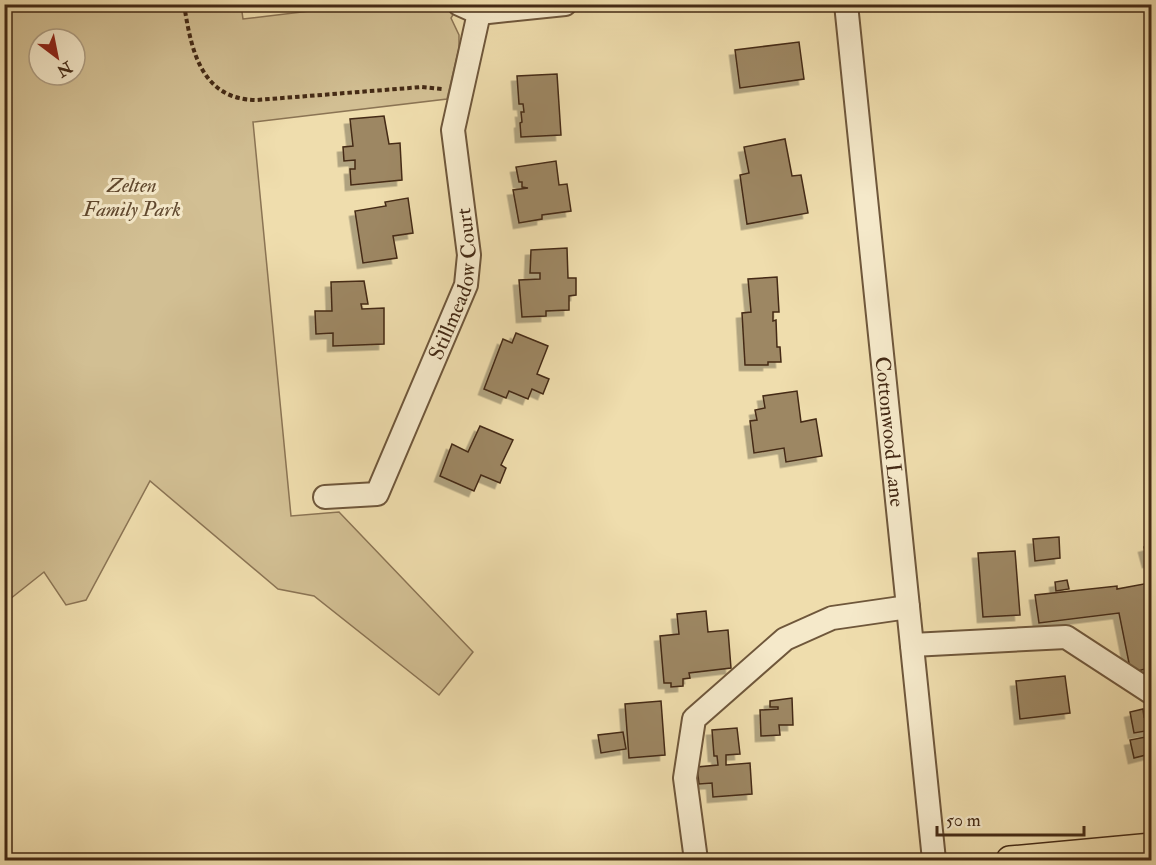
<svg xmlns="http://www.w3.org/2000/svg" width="1156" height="865" viewBox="0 0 1156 865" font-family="'IM FELL Double Pica',serif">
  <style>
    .green { fill: #d2bf93; stroke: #8b7454; stroke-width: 1.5; fill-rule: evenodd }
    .building { fill: #9d8764; stroke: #442a15; stroke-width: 1.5; filter: url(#shadow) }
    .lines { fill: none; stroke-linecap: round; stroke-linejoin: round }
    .minor-casing { stroke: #6f573b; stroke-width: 26 }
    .major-casing { stroke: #442a15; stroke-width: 30 }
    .path { stroke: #442a15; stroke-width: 4; stroke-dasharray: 4.5 3; stroke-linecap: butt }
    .minor { stroke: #f5e9ca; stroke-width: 22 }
    .major { stroke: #efddad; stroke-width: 27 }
    .labels { text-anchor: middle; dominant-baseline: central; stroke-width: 6; stroke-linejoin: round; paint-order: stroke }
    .park-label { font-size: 21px; font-style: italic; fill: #60482e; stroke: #f5e9ca }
    .street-label { font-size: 21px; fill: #442a15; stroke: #f5e9ca }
  </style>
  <defs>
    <filter id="shadow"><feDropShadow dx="-5.5" dy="5.5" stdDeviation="0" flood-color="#0004"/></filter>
  </defs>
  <rect width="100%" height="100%" fill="#efddad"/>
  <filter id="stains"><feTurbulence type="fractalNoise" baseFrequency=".00333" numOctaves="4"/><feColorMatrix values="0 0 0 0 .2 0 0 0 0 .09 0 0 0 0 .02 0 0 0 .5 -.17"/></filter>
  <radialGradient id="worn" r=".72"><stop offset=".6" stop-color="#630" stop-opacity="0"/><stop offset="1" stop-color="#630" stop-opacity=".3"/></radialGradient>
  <path class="green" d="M5,5H241L243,19L360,5H459L451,18L459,35V48L447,99L253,122L291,516L339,512L473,652L439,695L314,596L278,589L150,481L86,600L66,605L44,572L5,603ZM39,39H75V75H39Z"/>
  <g class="building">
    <path d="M799,42L804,79L740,88L735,50Z"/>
    <path d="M557,74L561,135L521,137L520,123L522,122L521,112H524L523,104H519L517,76Z"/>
    <path d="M384,116L389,144L400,143L402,180L351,185L350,169H355V160L344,161L343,147L353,146L350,119Z"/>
    <path d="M785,139L792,176L801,175L808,213L747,224L740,175L749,173L744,147Z"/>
    <path d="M556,161L559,185L567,184L571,211L542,215V219L519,223L513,190L528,188L522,187V182H519L516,167Z"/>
    <path d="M408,198L413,233L393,236L397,258L363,263L355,211L386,206L385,202Z"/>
    <path d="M567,248L568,278H576V295L569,296V310L546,311V316L522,317L519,280L540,279V273H530L531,250Z"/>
    <path d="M777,277L779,312H773V321L776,320L777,347H780L781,362H768V365H745L742,313L751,312L748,279Z"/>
    <path d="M364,281L368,304H361L362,309L384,308V344L333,346V333L316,334L315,311H332L331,282Z"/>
    <path d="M516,333L548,346L537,374L549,379L543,394L532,389L528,399L509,391L506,398L484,389L503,339L512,343Z"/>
    <path d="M797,391L801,422L816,419L822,456L786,462L784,448L754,453L750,421L757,420L755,410L765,408L763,396Z"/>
    <path d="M480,426L513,440L501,465L506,468L500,483L481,475L474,491L440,476L452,444L468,452Z"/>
    <path d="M1059,537L1060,558L1035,561L1033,539Z"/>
    <path d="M1152,545V561L1148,562L1144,547Z"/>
    <path d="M1015,551L1020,615L983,617L978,553Z"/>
    <path d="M1067,580L1069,589L1056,591L1055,582Z"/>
    <path d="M1149,583L1152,597V667L1131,673L1119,613L1039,623L1035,595L1117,586V589Z"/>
    <path d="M706,611L708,632L728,630L731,668L689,673L690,678L683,679V686L671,687V683H664L660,636L679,634L677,614Z"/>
    <path d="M1065,676L1070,713L1020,719L1016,681Z"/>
    <path d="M792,698L793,725H779L780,735L761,736L760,710L778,709V707H770V701Z"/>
    <path d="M661,701L665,755L629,758L625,704Z"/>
    <path d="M1143,709L1144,717L1152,715V760L1150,754L1134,758L1130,740L1146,737L1145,731L1134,733L1130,712Z"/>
    <path d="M737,728L740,754L726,755V765L750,763L752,794L713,797L712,783L699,784L697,767L718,765L717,756H714L712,730Z"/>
    <path d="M623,732L626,749L601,753L598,735Z"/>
    <path d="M4,768L7,802H4Z"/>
  </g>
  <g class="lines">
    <g class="minor-casing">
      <g id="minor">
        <path d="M459,4L479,13L565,4"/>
        <path id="s1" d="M846,4L934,860"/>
        <path id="s2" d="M325,497L377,494L466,285L469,255L453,130L479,13"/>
        <path d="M912,645L1066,637L1152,693"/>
        <path d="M696,860L685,778L694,719L785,639L832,618L908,607"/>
      </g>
    </g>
    <g class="major-casing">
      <path id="major" d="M1010,860L1152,847"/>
    </g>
    <path class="path" d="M184,4C191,50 201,100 257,100L422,87L442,89"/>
    <use href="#minor" class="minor"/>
    <use href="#major" class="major"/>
  </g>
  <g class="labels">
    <g class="park-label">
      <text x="132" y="185">Zelten<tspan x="132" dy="24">Family Park</tspan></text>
    </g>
    <g class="street-label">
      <text stroke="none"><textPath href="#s2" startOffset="278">Stillmeadow Court</textPath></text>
      <text stroke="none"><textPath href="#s1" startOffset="430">Cottonwood Lane</textPath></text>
    </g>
  </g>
  <rect width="1156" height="865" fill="none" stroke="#efddad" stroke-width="24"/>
  <rect x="6" y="6" width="1144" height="853" fill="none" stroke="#442a15" stroke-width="3"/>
  <rect x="12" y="12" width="1132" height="841" fill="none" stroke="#442a15" stroke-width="1.5"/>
  <g transform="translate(57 57) rotate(148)"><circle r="28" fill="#f5e9ca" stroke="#ae9d82" stroke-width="1.5"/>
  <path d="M0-4.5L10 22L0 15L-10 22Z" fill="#8f2418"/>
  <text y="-9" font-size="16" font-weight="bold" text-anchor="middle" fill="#442a15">N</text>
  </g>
  <path d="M937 826v9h147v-9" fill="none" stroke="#442a15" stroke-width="3"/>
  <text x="946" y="826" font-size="18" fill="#442a15" stroke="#f5e9ca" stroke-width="4.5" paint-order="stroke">50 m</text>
  <rect width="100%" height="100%" filter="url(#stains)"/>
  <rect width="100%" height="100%" fill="url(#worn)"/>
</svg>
